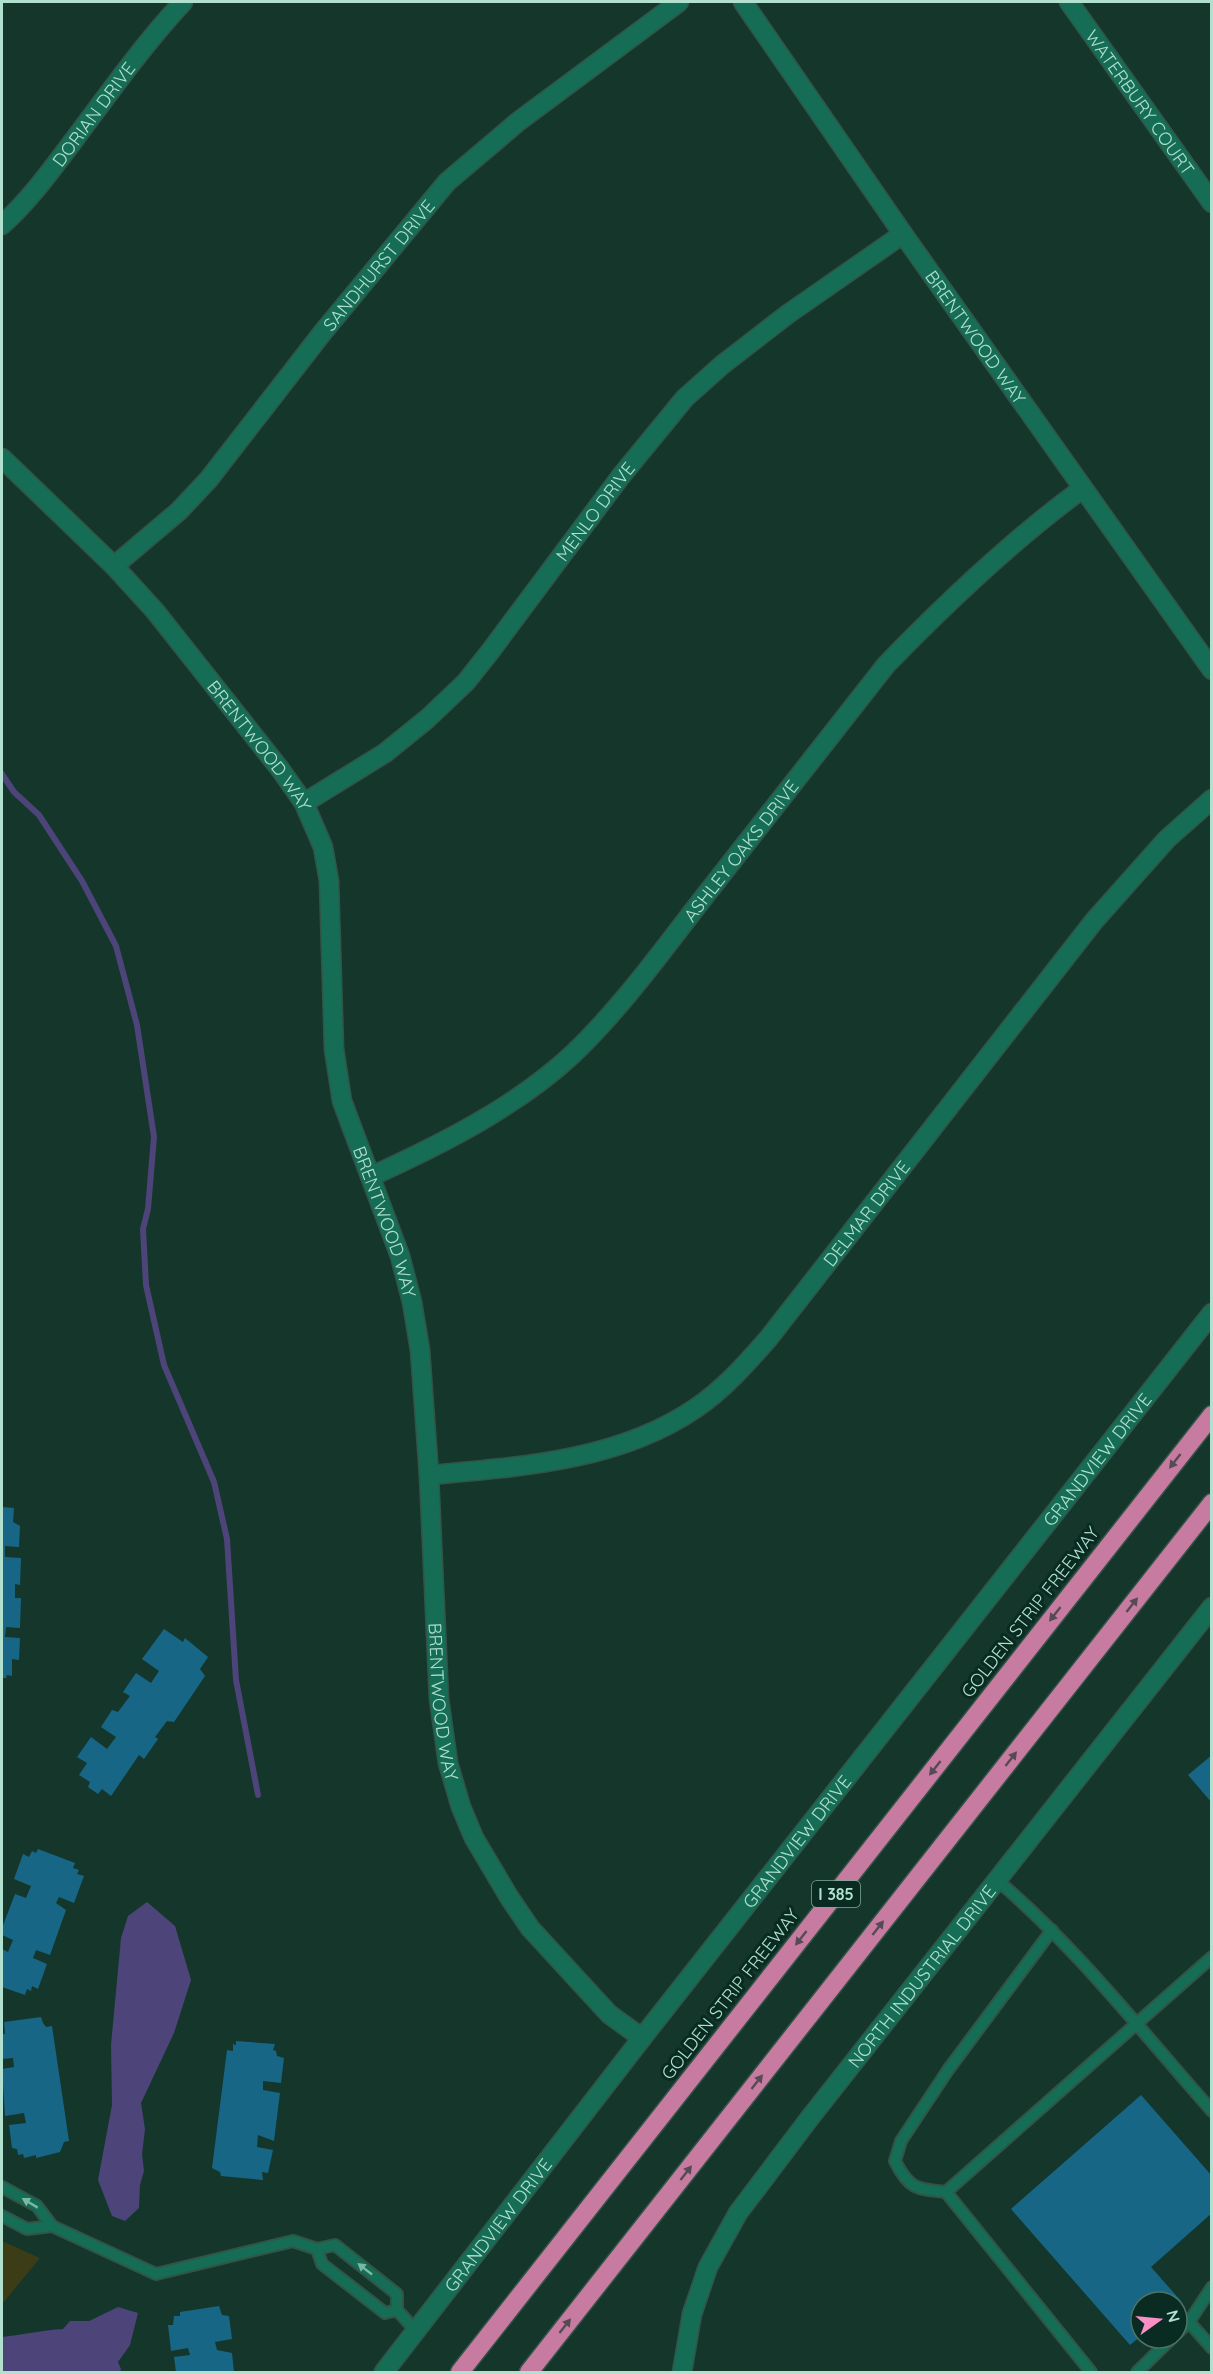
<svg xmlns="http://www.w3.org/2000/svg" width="1213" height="2374" viewBox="0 0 1213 2374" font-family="Quicksand,sans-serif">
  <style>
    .green { fill: #3c3c17 }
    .water { fill: #4d4479 }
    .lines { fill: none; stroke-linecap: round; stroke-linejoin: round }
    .stream { stroke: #4d4479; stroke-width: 6 }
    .building { fill: #186685 }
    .lane-casing { stroke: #325447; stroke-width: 14 }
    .street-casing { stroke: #325447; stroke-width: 21 }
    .secondary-casing { stroke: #325447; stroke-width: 21 }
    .highway-casing { stroke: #325447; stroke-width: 21 }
    .lane { stroke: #166d55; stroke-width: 10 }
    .street { stroke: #166d55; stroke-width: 18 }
    .secondary { stroke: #166d55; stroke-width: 18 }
    .highway { stroke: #c87ba0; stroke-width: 18 }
    .oneway { fill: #554b54 }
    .oneway2 { fill: #7bb8a4 }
    .labels { text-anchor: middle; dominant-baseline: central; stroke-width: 6; stroke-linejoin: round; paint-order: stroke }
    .shield { fill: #092b21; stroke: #7faa9a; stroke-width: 1.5 }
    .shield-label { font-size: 16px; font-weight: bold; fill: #b1e0ce }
    .street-label { font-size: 18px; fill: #b1e0ce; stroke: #092b21 }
  </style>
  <rect width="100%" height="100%" fill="#15362b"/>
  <path class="green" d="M2,2241L40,2258L2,2304Z"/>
  <g class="water">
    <path d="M147,1902L175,1926L191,1980L174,2033L141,2103L145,2129L142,2154L144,2171L140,2185L139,2208L125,2221L112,2216L98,2180L112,2105L111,2045L121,1938L128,1916Z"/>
    <path d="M118,2307L138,2313L130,2345L118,2362L121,2369L120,2372H2V2337C23,2335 42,2330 63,2329L70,2321H89Z"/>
  </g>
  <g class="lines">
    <path class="stream" d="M2,774L14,792L39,815L82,881L116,946L137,1025L154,1137L148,1209L143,1229L146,1285L164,1365L214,1482L227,1539L236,1680L258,1795"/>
  </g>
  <g class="building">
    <path d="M2,1507L14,1508L13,1522L20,1526L19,1547L5,1546V1557L21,1558L20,1585L15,1584V1598H21L20,1628L6,1627L5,1637L20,1638L19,1660L12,1659V1676L7,1675L6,1678H2Z"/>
    <path d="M164,1629L183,1642L185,1638L208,1657L200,1669L205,1676L174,1722L167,1721L155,1737L158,1739L144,1759L139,1755L111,1796L102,1789L98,1794L88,1787L90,1782L79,1775L87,1763L77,1757L91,1737L107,1749L116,1737L101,1727L112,1710L118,1712L130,1696L123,1692L136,1673L151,1683L159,1671L142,1659Z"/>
    <path d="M1212,1755V1803L1188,1775Z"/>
    <path d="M38,1849L75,1863L73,1868L79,1870L77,1874L84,1876L74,1903L59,1897L56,1903L66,1910L50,1955L36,1950L33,1958L47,1964L38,1989L32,1986L31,1991L27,1989L25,1995L2,1987V1949L8,1952L13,1940L2,1935V1928L15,1894L26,1898L31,1886L14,1879L23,1854L29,1857L32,1851L36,1853Z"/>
    <path d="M41,2017L43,2023L46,2027L52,2026L69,2141L64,2142L60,2152L36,2158V2155L24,2158L23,2154L18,2155L17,2149L12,2148L9,2125L26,2123L24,2113L5,2116L2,2069L14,2067L13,2058L2,2059V2034H5L4,2022Z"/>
    <path d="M236,2041L275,2044L273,2050L276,2051L277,2056L284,2058L281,2083L263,2081V2090L280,2093L274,2141L258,2135L257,2147L273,2150L268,2173L262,2172L263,2180L221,2176L220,2172L212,2168L227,2050L233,2051V2044L236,2045Z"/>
    <path d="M1141,2095L1212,2176V2213L1151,2267L1181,2301L1177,2304V2302H1141V2336L1130,2345L1011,2209Z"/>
    <path d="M219,2306L222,2315L229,2316L232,2339L215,2342L217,2350L232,2353L234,2372H176L174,2357L190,2355L188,2348L171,2351L168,2325H173L174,2316H180V2312Z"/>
  </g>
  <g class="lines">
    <g class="lane-casing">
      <g id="lane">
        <path d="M997,1880C1077,1948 1142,2032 1212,2111"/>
        <path d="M2,2187L37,2206L52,2226L156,2274L293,2241L317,2249L335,2245L397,2294V2310L417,2332"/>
        <path d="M946,2192C916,2189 909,2189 895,2161L901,2141L948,2070L1052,1930"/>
        <path d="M2,2216L27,2229L52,2226"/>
        <path d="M317,2249L322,2264L385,2313L397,2310"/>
        <path d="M1189,2322L1212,2348"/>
        <path d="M1177,2333L1189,2322L1212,2287"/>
        <path d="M1091,2372L946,2192L1212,1957"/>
        <path d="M1137,2372L1172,2338"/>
      </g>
    </g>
    <g class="street-casing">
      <g id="street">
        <path id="s1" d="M743,2L903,234L1212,670"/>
        <path id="s2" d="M1069,2L1212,203"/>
        <path id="s3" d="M2,225C30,200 51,170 74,140C109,93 143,45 183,2"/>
        <path id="s4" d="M2,458L114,566L155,611L280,769L304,803L323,847L329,881L334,1049L342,1101L400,1256L412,1302L420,1350L429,1475L439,1699L448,1763L461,1807L474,1838L509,1897L530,1928L609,2014L642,2038"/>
        <path id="s5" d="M114,566L179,511L209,479L323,332L447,182L519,121L679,2"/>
        <path id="s6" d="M304,803L385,753L427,719L466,682L489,653L621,476L685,398L722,365L788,314L903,234"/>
        <path id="s7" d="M372,1176C442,1144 516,1107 573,1054C622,1007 662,951 704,897C765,820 825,742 886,665C947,602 1011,541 1082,489"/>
        <path id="s8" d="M429,1475C519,1467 619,1461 696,1408C724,1389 746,1364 768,1339L1094,921L1167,839L1212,799"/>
      </g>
    </g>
    <g class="secondary-casing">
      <g id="secondary">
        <path id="s9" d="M384,2372L642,2038L1212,1313"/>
        <path id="s10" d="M682,2372L692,2314L708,2267L738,2213L809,2119L1212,1607"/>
      </g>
    </g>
    <g class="highway-casing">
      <g id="highway">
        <path d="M460,2372L1212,1415"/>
        <path d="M529,2372L1212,1503"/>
      </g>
    </g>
    <use href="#lane" class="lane"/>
    <use href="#street" class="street"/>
    <use href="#secondary" class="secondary"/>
    <use href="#highway" class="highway"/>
  </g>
  <defs><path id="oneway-solid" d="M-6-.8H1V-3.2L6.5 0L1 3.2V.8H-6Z" transform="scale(1.5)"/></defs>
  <g class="oneway">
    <use href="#oneway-solid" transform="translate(1175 1461) rotate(128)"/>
    <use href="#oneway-solid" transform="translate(1132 1605) rotate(-52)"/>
    <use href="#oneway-solid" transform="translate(1055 1614) rotate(128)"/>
    <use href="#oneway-solid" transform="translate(1011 1759) rotate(-52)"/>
    <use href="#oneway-solid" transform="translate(935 1768) rotate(128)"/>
    <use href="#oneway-solid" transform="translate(878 1928) rotate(-52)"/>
    <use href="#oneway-solid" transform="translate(801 1938) rotate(128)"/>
    <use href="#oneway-solid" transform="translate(757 2082) rotate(-52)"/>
    <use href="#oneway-solid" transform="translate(686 2173) rotate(-52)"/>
    <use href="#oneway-solid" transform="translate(565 2326) rotate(-52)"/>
  </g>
  <g class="oneway2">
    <use href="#oneway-solid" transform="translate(30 2203) rotate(-149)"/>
    <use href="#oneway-solid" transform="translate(365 2269) rotate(-142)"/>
  </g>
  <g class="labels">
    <rect class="shield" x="812" y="1881" width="48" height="26" rx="4.5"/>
    <g class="shield-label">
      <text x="836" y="1894">I 385</text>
    </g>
    <g class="street-label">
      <text stroke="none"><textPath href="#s2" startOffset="123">WATERBURY COURT</textPath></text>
      <text stroke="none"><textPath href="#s3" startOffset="144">DORIAN DRIVE</textPath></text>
      <text stroke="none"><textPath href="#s5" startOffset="402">SANDHURST DRIVE</textPath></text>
      <text stroke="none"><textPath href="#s1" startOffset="408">BRENTWOOD WAY</textPath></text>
      <text stroke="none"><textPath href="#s6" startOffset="417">MENLO DRIVE</textPath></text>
      <text stroke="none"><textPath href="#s4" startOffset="387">BRENTWOOD WAY</textPath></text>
      <text stroke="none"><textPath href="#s7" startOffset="500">ASHLEY OAKS DRIVE</textPath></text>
      <text stroke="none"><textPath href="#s8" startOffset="538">DELMAR DRIVE</textPath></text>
      <text stroke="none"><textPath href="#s4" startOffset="891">BRENTWOOD WAY</textPath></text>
      <text stroke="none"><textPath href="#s9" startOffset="1158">GRANDVIEW DRIVE</textPath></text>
      <text transform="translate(1030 1612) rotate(-52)">GOLDEN STRIP FREEWAY</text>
      <text stroke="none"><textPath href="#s4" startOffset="1377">BRENTWOOD WAY</textPath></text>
      <text stroke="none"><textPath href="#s9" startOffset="672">GRANDVIEW DRIVE</textPath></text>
      <text stroke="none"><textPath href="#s10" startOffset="470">NORTH INDUSTRIAL DRIVE</textPath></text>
      <text transform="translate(730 1994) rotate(-52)">GOLDEN STRIP FREEWAY</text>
      <text stroke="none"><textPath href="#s9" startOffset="186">GRANDVIEW DRIVE</textPath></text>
    </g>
  </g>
  <rect width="1213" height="2374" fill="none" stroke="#b1e0ce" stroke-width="6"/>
  <g transform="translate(1159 2320) rotate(75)"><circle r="28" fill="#092b21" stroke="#4c7366" stroke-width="1.5"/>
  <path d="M0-4.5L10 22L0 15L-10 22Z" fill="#fb8fc5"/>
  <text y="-9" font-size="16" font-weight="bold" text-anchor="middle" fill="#b1e0ce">N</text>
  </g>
</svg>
